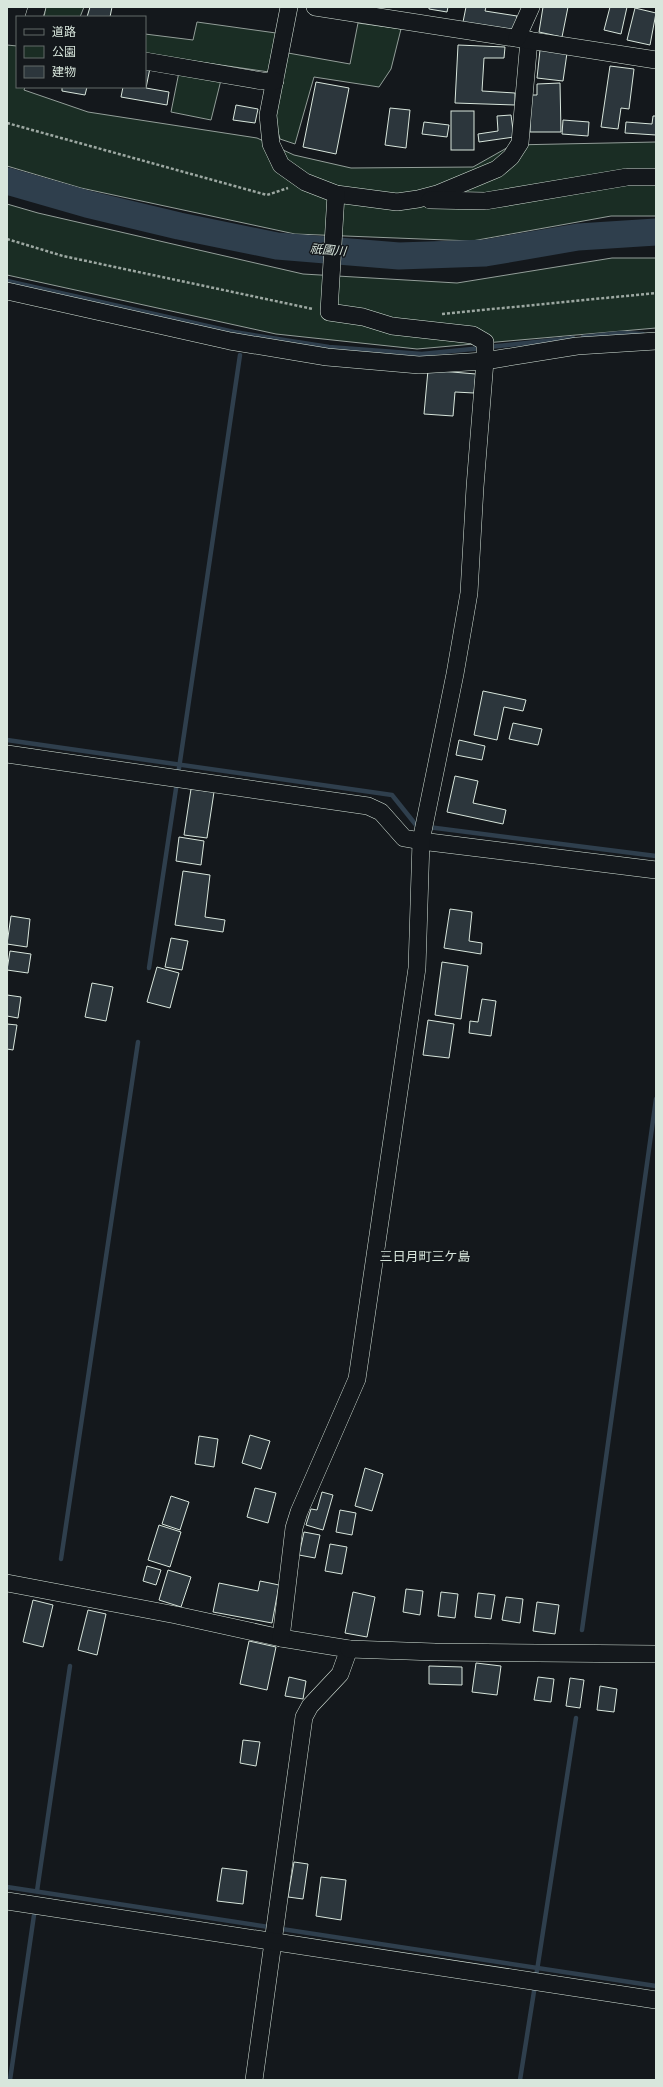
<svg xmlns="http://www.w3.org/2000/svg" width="663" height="2087" viewBox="0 0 663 2087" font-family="Helvetica,'Noto Sans JP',sans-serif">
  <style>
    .green { fill: #1a2d24; stroke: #939e99 }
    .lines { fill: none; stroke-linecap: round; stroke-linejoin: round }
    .stream { stroke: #2f3f4d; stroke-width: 4.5 }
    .river { stroke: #2f3f4d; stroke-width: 27 }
    .building { fill: #2c363c; stroke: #d8e6dc }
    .minor-casing { stroke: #d8e6dc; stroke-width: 18 }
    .path { stroke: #9da8a2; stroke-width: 2.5; stroke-dasharray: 3 2; stroke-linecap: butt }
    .minor { stroke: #14181c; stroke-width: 17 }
    .labels { text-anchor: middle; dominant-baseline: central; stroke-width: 3; stroke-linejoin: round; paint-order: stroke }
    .water-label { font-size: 12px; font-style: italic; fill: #d8e6dc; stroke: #14181c }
    .quarter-label { font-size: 13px; fill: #d8e6dc; stroke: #14181c }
  </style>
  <rect width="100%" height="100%" fill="#14181c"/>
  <g class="green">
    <path d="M46,7H84L80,17H44Z"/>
    <path d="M197,22L276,33L269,72L145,54V34L193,40Z"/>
    <path d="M358,23L401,29L391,69L379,87L314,77L295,144L280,139L274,118L288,53L350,64Z"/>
    <path d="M7,45L17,46V87H25L24,90L88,112L257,138L294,155L351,168L473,167L512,145L656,142V216H611L472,241L295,234L81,188L7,166Z"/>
    <path d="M179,72L221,80L211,120L171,112Z"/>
    <path d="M7,204L38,213L303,274L457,283L612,258H656V328L417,349L276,334L7,275Z"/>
  </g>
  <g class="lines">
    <g class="stream">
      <path d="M7,281L234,332L329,347L422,354L482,348"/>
      <path d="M583,337L621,333L643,334"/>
      <path d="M489,347L573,338"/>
      <path d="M7,740L392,795L416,825L420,826"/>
      <path d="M178,775L240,355"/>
      <path d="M428,827L656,856"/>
      <path d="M149,968L177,782"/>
      <path d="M61,1559L138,1042"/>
      <path d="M582,1630L656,1099"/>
      <path d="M7,1887L656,1986"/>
      <path d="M37,1891L70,1666"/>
      <path d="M536,1977L576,1718"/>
      <path d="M10,2080L34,1915"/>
      <path d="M520,2080L535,1985"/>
    </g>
    <path class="river" d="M7,181L87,204L179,226L277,246L399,256L485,253L578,237L656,232"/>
  </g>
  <g class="building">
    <path d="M90,7H112L110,17H87Z"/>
    <path d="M429,7H448L447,12L429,9Z"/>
    <path d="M466,7H486L485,11L517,16L515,30L463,22Z"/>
    <path d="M543,7H568L562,37L539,32Z"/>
    <path d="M610,7H627L621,34L604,30Z"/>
    <path d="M635,8L656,13L650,45L627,40Z"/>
    <path d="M458,45L505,47L504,58H484L482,91L515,93V105L455,103Z"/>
    <path d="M540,50L567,53L563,81L537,78Z"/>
    <path d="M610,66L634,69L629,109L621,108L618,129L601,127Z"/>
    <path d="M145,67L150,68L146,88L169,92L167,105L121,97L123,87H145Z"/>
    <path d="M316,82L349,88L336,154L303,147Z"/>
    <path d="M560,83L561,132H530V95H537V84Z"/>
    <path d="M62,87H87L85,95L62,91Z"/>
    <path d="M236,105L258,109L255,123L233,120Z"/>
    <path d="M390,108L410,110L406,148L385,145Z"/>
    <rect x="451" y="111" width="23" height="39"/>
    <path d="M511,115L514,137L479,142L478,134L498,131L497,116Z"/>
    <path d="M653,116H656V135L625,133L626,122L652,124Z"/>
    <path d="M563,120L589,122L588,136L562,134Z"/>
    <path d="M424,122L449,125L447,137L422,134Z"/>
    <path d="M428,370L476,374L474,393L455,392L453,416L424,414Z"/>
    <path d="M483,691L526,700L523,711L504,707L497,740L474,735Z"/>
    <path d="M513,723L542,729L538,745L509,739Z"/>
    <path d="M459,740L485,746L482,760L456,755Z"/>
    <path d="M455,776L478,781L473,803L506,810L503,824L447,812Z"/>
    <path d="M191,789L214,792L207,838L184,835Z"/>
    <path d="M179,837L204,841L201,865L176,861Z"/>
    <path d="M183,871L210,875L205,917L225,920L223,932L175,925Z"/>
    <path d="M450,909L472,912L469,941L482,943L481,954L444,948Z"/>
    <path d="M11,916L30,919L27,947L7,944Z"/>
    <path d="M171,938L188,941L182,970L165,967Z"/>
    <path d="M10,951L31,954L28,973L7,970Z"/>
    <path d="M442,962L468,966L461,1019L435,1015Z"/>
    <path d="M157,967L179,973L170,1008L147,1002Z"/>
    <path d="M92,983L113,987L106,1021L85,1017Z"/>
    <path d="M7,995L21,997L18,1018L7,1016Z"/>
    <path d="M482,999L496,1001L491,1036L469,1033L470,1021L478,1022Z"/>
    <path d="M428,1020L454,1024L449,1058L423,1055Z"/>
    <path d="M7,1024L17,1025L13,1050L7,1049Z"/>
    <path d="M250,1435L270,1441L261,1469L242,1463Z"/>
    <path d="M199,1436L218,1439L214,1467L195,1464Z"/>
    <path d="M365,1468L383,1474L372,1511L355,1506Z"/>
    <path d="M255,1488L276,1493L268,1523L247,1517Z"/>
    <path d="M322,1492L333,1495L323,1530L306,1525L311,1509L317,1510Z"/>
    <path d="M171,1496L189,1502L180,1530L162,1524Z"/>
    <path d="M340,1510L356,1513L352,1535L336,1532Z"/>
    <path d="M159,1525L181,1532L170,1567L148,1560Z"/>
    <path d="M304,1532L320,1535L315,1558L299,1555Z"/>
    <path d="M330,1544L347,1547L342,1574L325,1571Z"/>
    <path d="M147,1566L161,1570L156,1585L143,1581Z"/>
    <path d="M168,1570L191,1577L181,1607L159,1600Z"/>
    <path d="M260,1581L279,1585L272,1623L213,1612L219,1583L258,1591Z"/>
    <path d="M406,1589L423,1591L420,1615L403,1612Z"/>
    <path d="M353,1592L375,1597L367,1637L345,1633Z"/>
    <path d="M441,1592L458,1594L455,1618L438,1616Z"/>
    <path d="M478,1593L495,1595L491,1619L475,1617Z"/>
    <path d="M506,1597L523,1599L520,1623L502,1620Z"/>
    <path d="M33,1600L53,1605L43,1647L23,1642Z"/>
    <path d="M537,1602L559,1605L555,1634L533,1631Z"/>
    <path d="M88,1610L106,1614L97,1655L78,1650Z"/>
    <path d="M249,1641L276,1647L267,1690L240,1684Z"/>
    <path d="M476,1663L501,1666L497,1695L472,1692Z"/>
    <path d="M429,1666L462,1667V1685L429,1684Z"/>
    <path d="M289,1677L306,1681L303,1699L285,1696Z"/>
    <path d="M538,1677L554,1679L551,1702L534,1700Z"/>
    <path d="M570,1678L584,1680L580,1708L566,1706Z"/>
    <path d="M600,1686L617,1689L614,1712L597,1710Z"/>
    <path d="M243,1740L260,1742L256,1766L240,1763Z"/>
    <path d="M294,1862L308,1864L303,1899L288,1897Z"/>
    <path d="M222,1868L247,1871L243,1904L217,1901Z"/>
    <path d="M321,1877L346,1880L341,1920L316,1916Z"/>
  </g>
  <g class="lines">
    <g class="minor-casing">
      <g id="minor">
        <path d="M289,7L268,115L271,144L281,165L305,182L336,194L397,202L418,199L437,194L497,169L511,157L520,143L529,40"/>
        <path d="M315,7L656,60"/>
        <path d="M34,17L37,7"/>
        <path d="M517,38L531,7"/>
        <path d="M145,61L262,81H275"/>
        <path d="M430,200L485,201L627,177H656"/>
        <path d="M7,291L230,341L327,357L419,365L485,361L577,346L656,341"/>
        <path d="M7,754L368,806L381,812L404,838L421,841L656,870"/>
        <path d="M7,1583L176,1615L281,1638L349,1649L340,1674L310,1706L304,1717L254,2080"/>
        <path d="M281,1638L294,1528L299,1512L357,1379L417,968L421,841L455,674L469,593L475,487L485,361V342L473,335L392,326L363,317L329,312L336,194"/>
        <path d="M349,1649L435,1652L656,1654"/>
        <path d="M7,1901L656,2000"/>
      </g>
    </g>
    <g class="path">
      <path d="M7,123L267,195L288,188"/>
      <path d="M7,239L63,256L313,309"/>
      <path d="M442,314L656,293"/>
    </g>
    <use href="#minor" class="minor"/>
  </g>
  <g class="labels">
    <g class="water-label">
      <text transform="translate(328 250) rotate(5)">祇園川</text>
    </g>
    <g class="quarter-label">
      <text x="425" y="1256">三日月町三ケ島</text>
    </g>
  </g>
  <rect width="663" height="2087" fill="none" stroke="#d8e6dc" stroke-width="16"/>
  <rect x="16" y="16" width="130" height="72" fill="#14181c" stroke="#626a69"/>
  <rect x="24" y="29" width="20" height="6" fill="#14181c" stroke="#626a69"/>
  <text x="52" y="36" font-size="12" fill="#d8e6dc">道路</text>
  <rect x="24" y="46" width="20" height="12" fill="#1a2d24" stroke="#626a69"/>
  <text x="52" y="56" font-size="12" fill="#d8e6dc">公園</text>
  <rect x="24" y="66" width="20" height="12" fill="#2c363c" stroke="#626a69"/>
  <text x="52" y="76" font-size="12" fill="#d8e6dc">建物</text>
</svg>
